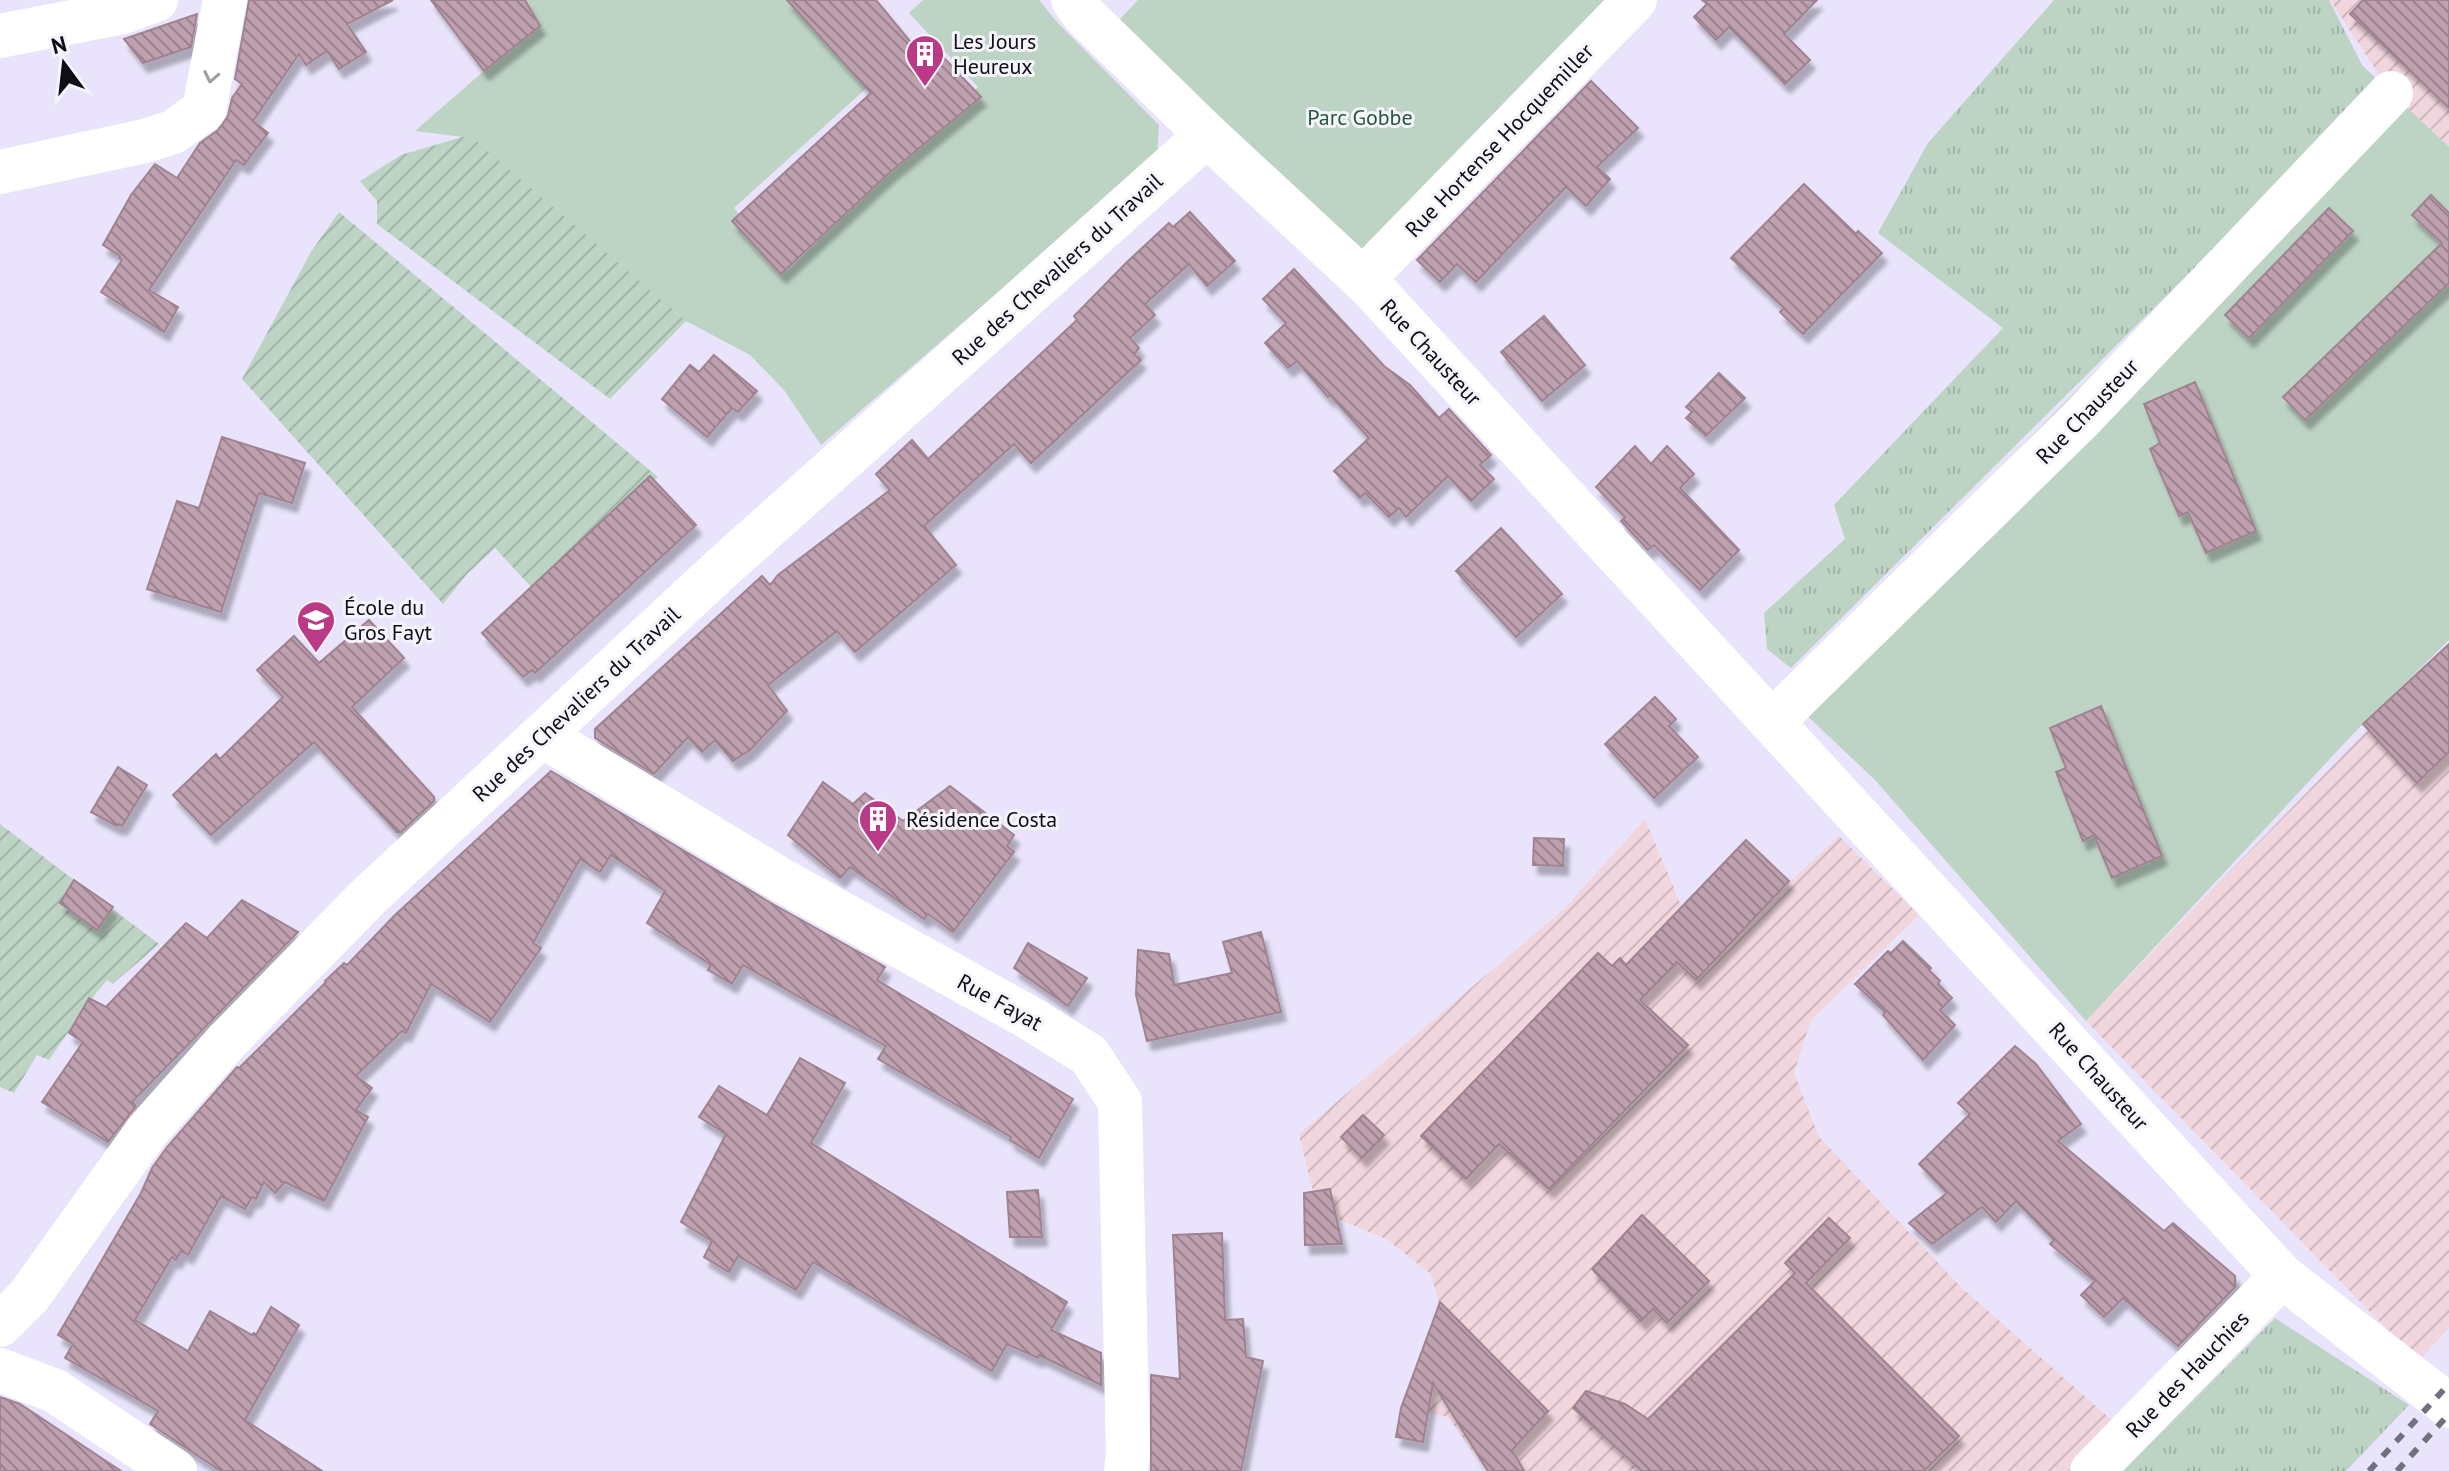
<svg xmlns="http://www.w3.org/2000/svg" width="2449" height="1471" viewBox="0 0 2449 1471" font-family="'PT Sans',sans-serif">
  <style>
    .industrial { fill: url(#industrial-furrows) }
    .grass { fill: url(#grass-tufts) }
    .park { fill: #bdd3c4 }
    .garden { fill: url(#garden-furrows) }
    .building { fill: url(#building-back-hatch); stroke: #a08391; stroke-width: 2; filter: url(#shadow) }
    .lines { fill: none; stroke-linecap: round; stroke-linejoin: round }
    .minor { stroke: #fff; stroke-width: 44 }
    .rail { stroke: #726f7f; stroke-width: 6; stroke-dasharray: 10 10; stroke-linecap: butt }
    .oneway { stroke: #9f9ea2 }
    .labels { text-anchor: middle; dominant-baseline: central; stroke-width: 6; stroke-linejoin: round; paint-order: stroke }
    .poi-label { font-size: 22px; fill: #0f0d17; stroke: #f5f4fa; text-anchor: start }
    .park-label { font-size: 22px; fill: #24583b; stroke: #f5f4fa }
    .street-label { font-size: 22px; fill: #0f0d17; stroke: #f5f4fa }
  </style>
  <defs>
    <pattern id="industrial-furrows" width="10" height="10" patternUnits="userSpaceOnUse" patternTransform="scale(2)"><rect width="10" height="10" fill="#f1d6dd"/><path d="M-1 1l2-2M0 10L10 0M9 11l2-2" fill="none" stroke="#cdb6bd"/></pattern>
    <pattern id="grass-tufts" width="24" height="20" patternUnits="userSpaceOnUse" patternTransform="scale(2)"><rect width="24" height="20" fill="#bdd3c4"/><path d="M3 7l-1-3M5 7V3M7 7l1-3M15 17l-1-3M17 17v-4M19 17l1-3" fill="none" stroke="#a1b4a8"/></pattern>
    <pattern id="garden-furrows" width="10" height="10" patternUnits="userSpaceOnUse" patternTransform="scale(2)"><rect width="10" height="10" fill="#bdd3c4"/><path d="M-1 1l2-2M0 10L10 0M9 11l2-2" fill="none" stroke="#a1b4a8"/></pattern>
    <pattern id="building-back-hatch" width="6" height="6" patternUnits="userSpaceOnUse" patternTransform="scale(2)"><rect width="6" height="6" fill="#bfa0af"/><path d="M-1 5l2 2M0 0l6 6M5-1l2 2" fill="none" stroke="#9a818d"/></pattern>
    <filter id="shadow"><feDropShadow dx="5" dy="9" stdDeviation="2" flood-color="#0004"/></filter>
  </defs>
  <rect width="100%" height="100%" fill="#e9e4fc"/>
  <g class="industrial">
    <path d="M2330,0H2449V147L2391,93Z"/>
    <path d="M2449,647V1328L2418,1361L2086,1021L2192,910Z"/>
    <path d="M1645,819L1681,905L1730,937L1839,836L1919,915L1811,1020L1794,1073L1819,1137L1961,1287L2117,1425L2071,1471H1487L1448,1417L1401,1407L1439,1303L1431,1274L1386,1239L1338,1219L1312,1188L1299,1134L1564,909Z"/>
  </g>
  <g class="grass">
    <path d="M2054,0H2329L2362,65L2381,83L1791,668L1767,649L1764,613L1845,539L1834,505L2003,328L1878,233L1928,143Z"/>
    <path d="M2275,1318L2409,1405L2346,1471H2123Z"/>
  </g>
  <g class="park">
    <path d="M524,0H797L871,84L734,208L787,271L978,87L909,13L923,0H1039L1056,21L1159,125L1157,155L821,445L784,390L750,355L686,321L463,137L415,131L485,70Z"/>
    <path d="M1138,0H1635L1363,279L1105,35Z"/>
    <path d="M2381,83L2449,147V640L2354,733L2086,1021L1875,780L1780,690Z"/>
  </g>
  <g class="garden">
    <path d="M469,135L686,321L610,399L377,224V201L360,181L401,155Z"/>
    <path d="M339,212L658,477L533,589L495,548L467,574L443,604L242,379L311,252Z"/>
    <path d="M0,824L159,944L113,984L107,980L89,1002L49,1060L37,1055L14,1093L0,1087Z"/>
  </g>
  <g class="building">
    <path d="M249,0H393L347,24L366,52L339,69L327,51L306,65L299,54L253,121L268,133L244,165L236,160L149,290L178,307L164,332L101,292L122,260L119,258L120,256L103,245L131,195L155,164L177,178L200,143L218,130L228,116L232,98L242,84L235,79Z"/>
    <path d="M431,0H525L540,26L484,71Z"/>
    <path d="M787,0H876L918,51L929,42L981,97L888,174L781,274L732,221L871,93Z"/>
    <path d="M1702,0H1817L1784,34L1810,60L1785,84L1729,27L1716,40L1694,17L1707,4Z"/>
    <path d="M2363,0H2449V108L2350,14Z"/>
    <path d="M197,14L191,47L143,63L124,39Z"/>
    <path d="M1591,81L1638,128L1597,167L1610,179L1586,206L1566,187L1476,282L1457,264L1440,282L1417,260Z"/>
    <path d="M1804,184L1856,234L1858,231L1882,253L1803,334L1780,312L1784,308L1731,258Z"/>
    <path d="M2431,195L2449,213V283L2305,420L2283,397L2442,243L2412,215Z"/>
    <path d="M2329,208L2353,231L2249,338L2225,315Z"/>
    <path d="M1190,212L1235,261L1207,286L1189,264L1145,304L1155,315L1130,338L1139,348L1134,354L1141,360L1031,463L1014,444L924,526L956,565L855,652L837,631L768,685L787,711L750,750L733,761L715,740L702,752L688,737L654,774L595,738V729L762,576L770,585L778,575L890,490L876,474L912,440L928,459L1077,320L1074,316L1127,262L1169,223L1173,227Z"/>
    <path d="M1294,269L1384,366L1410,385L1439,418L1449,409L1491,455L1480,465L1494,479L1471,501L1448,476L1406,517L1399,508L1389,517L1365,493L1360,498L1334,471L1369,438L1330,395L1328,397L1297,361L1288,368L1265,343L1286,323L1263,299Z"/>
    <path d="M1544,316L1585,365L1542,401L1501,352Z"/>
    <path d="M714,355L757,391L738,412L732,408L707,437L662,399L690,365L699,372Z"/>
    <path d="M1719,373L1745,398L1706,436L1686,418L1692,412L1686,407Z"/>
    <path d="M2195,382L2256,531L2206,553L2188,512L2179,516L2150,449L2160,443L2144,404Z"/>
    <path d="M222,437L305,463L292,503L259,493L221,612L147,589L177,501L199,508Z"/>
    <path d="M1635,446L1651,464L1667,446L1694,474L1680,488L1739,550L1700,590L1654,545L1648,550L1621,521L1625,517L1596,487Z"/>
    <path d="M650,476L696,525L535,673L532,670L523,677L482,633Z"/>
    <path d="M1501,528L1562,594L1516,637L1456,571Z"/>
    <path d="M369,620L404,658L352,707L434,797V801L401,832H397L314,742L211,835L173,795L216,754L220,759L283,697L257,670L294,636L319,663Z"/>
    <path d="M2449,644V752L2417,783L2363,724Z"/>
    <path d="M1655,697L1676,719L1669,726L1698,757L1654,798L1605,744Z"/>
    <path d="M2101,706L2162,856L2112,878L2094,835L2083,841L2056,772L2066,768L2050,728Z"/>
    <path d="M118,767L147,785L122,826L119,824L117,826L91,812Z"/>
    <path d="M551,771L771,903L882,965L885,967L877,980L1073,1099L1039,1158L1010,1140L1011,1137L878,1059L886,1046L743,965L732,984L708,970L711,965L647,923L665,891L611,855L600,872L580,859L533,943L541,948L490,1022L431,984L406,1033L402,1031L356,1076L372,1088L356,1110L368,1117L324,1201L285,1182L275,1193L264,1182L256,1199L252,1197L245,1209L221,1196L188,1255L181,1251L176,1260L172,1257L135,1320L188,1351L210,1311L252,1335L254,1333L256,1335L271,1307L299,1325L245,1420L322,1471H221L150,1424L158,1411L65,1358L73,1344L58,1335L141,1193L152,1168L167,1147L237,1067L239,1068L326,982L325,981L344,963L347,965L395,915Z"/>
    <path d="M823,782L853,804L865,793L903,821L950,786L1014,835L1007,846L1014,852L953,932L928,914L924,919L850,867L840,878L788,835Z"/>
    <path d="M1534,838L1564,839L1563,866L1533,865Z"/>
    <path d="M1746,840L1789,881L1696,980L1677,962L1640,1000L1688,1045L1549,1189L1499,1144L1466,1179L1421,1136L1598,953L1612,966L1620,958L1626,965Z"/>
    <path d="M74,880L113,907L97,930L60,903Z"/>
    <path d="M242,900L298,932L132,1102L136,1106L108,1142L42,1102L83,1042L69,1033L89,998L106,1007L186,923L207,938Z"/>
    <path d="M1261,932L1281,1012L1147,1041L1136,995L1138,950L1169,954L1174,985L1232,973L1223,942Z"/>
    <path d="M1903,941L1931,968L1929,970L1940,981L1938,984L1952,998L1940,1010L1955,1025L1923,1060L1883,1015L1885,1012L1855,984L1888,951L1891,953Z"/>
    <path d="M1028,943L1087,978L1068,1006L1014,968Z"/>
    <path d="M2015,1046L2036,1064L2081,1124L2058,1141L2164,1231L2173,1223L2235,1276V1287L2178,1346L2123,1298L2104,1317L2081,1295L2095,1281L2050,1244L2054,1240L2016,1201L1996,1222L1982,1207L1932,1244L1909,1223L1947,1193L1919,1164L1970,1114L1958,1103Z"/>
    <path d="M800,1058L845,1083L811,1143L1067,1302L1051,1330L1101,1353V1385L1039,1355L1038,1358L1007,1344L992,1371L813,1262L796,1290L738,1256L729,1272L704,1257L712,1241L681,1222L726,1134L699,1117L719,1086L767,1115Z"/>
    <path d="M1363,1115L1384,1135L1362,1158L1341,1137Z"/>
    <path d="M1330,1189L1342,1244L1305,1245L1304,1193Z"/>
    <path d="M1038,1190L1042,1237H1010L1007,1192Z"/>
    <path d="M1642,1215L1709,1281L1667,1323L1653,1309L1641,1321L1592,1269Z"/>
    <path d="M1829,1218L1850,1238L1806,1283L1959,1436L1924,1471H1642L1573,1408L1586,1391L1625,1404L1648,1419L1795,1273L1785,1263Z"/>
    <path d="M1222,1233L1225,1320L1243,1319L1246,1357L1263,1361L1241,1471H1151V1375L1180,1379L1173,1235Z"/>
    <path d="M1440,1302L1548,1411L1512,1450L1524,1471H1488L1433,1383L1423,1442L1396,1437L1401,1408Z"/>
    <path d="M0,1397L20,1404L121,1471H0Z"/>
  </g>
  <g class="lines">
    <g class="minor">
      <path d="M1073,0L1084,15L1207,135L1370,286L2282,1276L2449,1406"/>
      <path d="M0,36L124,12L156,0"/>
      <path d="M0,172L145,141L173,132L204,110L225,0"/>
      <path d="M1363,279L1635,0"/>
      <path d="M1773,721L2080,420L2391,93"/>
      <path d="M543,736L783,881L1028,1017L1089,1055L1120,1102L1128,1454L1126,1471"/>
      <path d="M0,1325L29,1296L147,1131L225,1043L368,897L723,567L1207,135"/>
      <path d="M0,1370L55,1391L175,1471"/>
      <path d="M2092,1471L2282,1276"/>
    </g>
    <g class="rail">
      <path d="M2369,1471L2449,1384"/>
      <path d="M2397,1471L2449,1414"/>
    </g>
  </g>
  <defs><path id="oneway-chevron" d="M-2-3.5L2.5 0L-2 3.5" fill="none" stroke-width="1.6" stroke-linecap="round" stroke-linejoin="round" transform="scale(2)"/></defs>
  <use class="oneway" href="#oneway-chevron" transform="translate(211 77) rotate(101)"/>
  <defs>
    <g id="building-pin" transform="scale(2)"><path d="M0 17L-7.5 6A9.5 9.5 0 1 1 7.5 6Z" fill="#ba3a86" stroke="#f5f4fa"/><path d="M-4-6H4V6H1V3H-1V6H-4ZM-2.5-4.3h1.7v1.8h-1.7ZM.8-4.3h1.7v1.8H.8ZM-2.5-1h1.7V.8h-1.7ZM.8-1h1.7V.8H.8Z" fill="#fff"/></g>
    <g id="school-pin" transform="scale(2)"><path d="M0 17L-7.5 6A9.5 9.5 0 1 1 7.5 6Z" fill="#ba3a86" stroke="#f5f4fa"/><path d="M0-5L7-2L0 1L-7-2ZM-4 1L0 2.5L4 1V4Q0 6-4 4Z" fill="#fff"/></g>
  </defs>
  <g fill-rule="evenodd">
    <use href="#building-pin" x="925" y="54"/>
    <use href="#school-pin" x="316" y="620"/>
    <use href="#building-pin" x="878" y="819"/>
  </g>
  <g class="labels">
    <g class="poi-label">
      <text x="953" y="41">Les Jours<tspan x="953" dy="25">Heureux</tspan></text>
      <text x="344" y="607">École du<tspan x="344" dy="25">Gros Fayt</tspan></text>
      <text x="906" y="819">Résidence Costa</text>
    </g>
    <g class="park-label">
      <text x="1360" y="117">Parc Gobbe</text>
    </g>
    <g class="street-label">
      <text transform="translate(1499 140) rotate(-46)">Rue Hortense Hocquemiller</text>
      <text transform="translate(1057 269) rotate(-42)">Rue des Chevaliers du Travail</text>
      <text transform="translate(1431 352) rotate(47)">Rue Chausteur</text>
      <text transform="translate(2087 411) rotate(-46)">Rue Chausteur</text>
      <text transform="translate(576 704) rotate(-43)">Rue des Chevaliers du Travail</text>
      <text transform="translate(1000 1002) rotate(29)">Rue Fayat</text>
      <text transform="translate(2099 1076) rotate(48)">Rue Chausteur</text>
      <text transform="translate(2187 1374) rotate(-46)">Rue des Hauchies</text>
    </g>
  </g>
  <g transform="translate(64 64) rotate(345)" stroke="#f5f4fa" stroke-width="6" paint-order="stroke">
  <path d="M0-6L14 30L0 20L-14 30Z" fill="#0f0d17"/>
  <text y="-12" font-size="22" font-weight="bold" text-anchor="middle" fill="#0f0d17">N</text>
  </g>
</svg>
